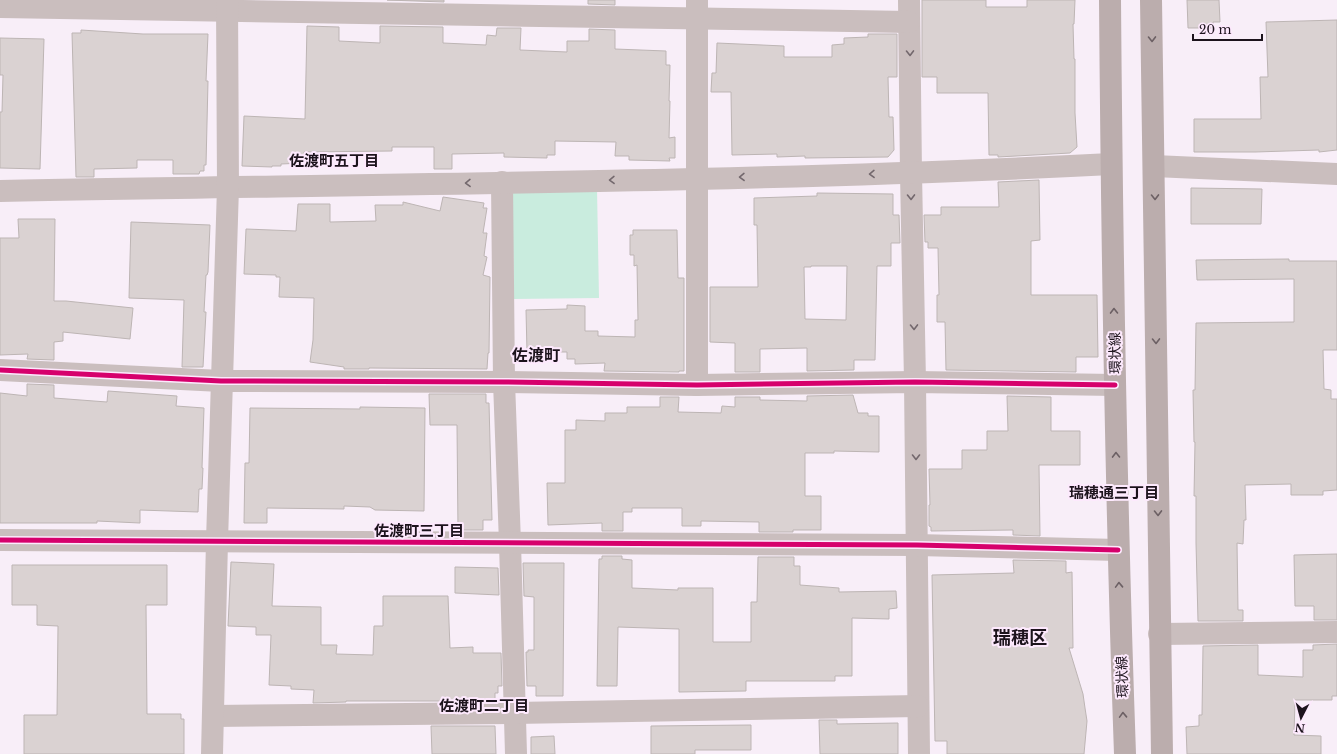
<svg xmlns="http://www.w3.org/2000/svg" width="1337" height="754" viewBox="0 0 1337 754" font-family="'Libre Baskerville','Noto Sans JP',serif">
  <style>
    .green { fill: #c9ecde }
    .building { fill: #dad2d2; stroke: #bdb5b4; fill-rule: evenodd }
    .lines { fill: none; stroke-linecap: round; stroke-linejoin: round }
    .street { stroke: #cabebe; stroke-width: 22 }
    .primary { stroke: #bbadad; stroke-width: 22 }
    .cycleway-casing { stroke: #fde9fd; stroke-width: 8 }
    .cycleway { stroke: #d6006c; stroke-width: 5 }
    .oneway { stroke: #6c6064 }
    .oneway2 { stroke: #73686d }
    .labels { text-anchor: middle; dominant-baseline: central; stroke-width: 4; stroke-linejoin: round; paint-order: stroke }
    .street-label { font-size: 14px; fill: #1c131c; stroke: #fde9fd }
    .neighbourhood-label { font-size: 15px; font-weight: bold; fill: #1c131c; stroke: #fde9fd }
    .quarter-label { font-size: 16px; font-weight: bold; fill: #1c131c; stroke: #fde9fd }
    .district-label { font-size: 18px; font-weight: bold; fill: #1c131c; stroke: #fde9fd }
  </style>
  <rect width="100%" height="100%" fill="#f8eef8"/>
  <path class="green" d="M597,188L599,298L514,299L512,189Z"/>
  <g class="building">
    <path d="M387,0H444V2Z"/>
    <path d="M588,0H615V5L588,4Z"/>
    <path d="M922,0H986V7H1027V0H1075L1074,24H1073L1074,59H1075V113L1077,147L1070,153L998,157V155H989L988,93H937V77H922Z"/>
    <path d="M1187,0H1219L1220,22H1213V28H1188Z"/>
    <path d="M1337,20V150L1319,152V150L1255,152H1194V119H1261L1260,77H1268L1266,22Z"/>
    <path d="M307,26L339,27V41L380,43V26L443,27V43L486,45L487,35L496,36L497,28H521L520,50L567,52V41H589V29L615,30V49L666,51V65H670L669,101H670L669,138L675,137V158H669L670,161L629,160V156H615L616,142L555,141V155H547V158L504,157V153L452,154V169H434V147H392V151L304,152L303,163L281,164V166H272V167L242,166L244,116L305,119Z"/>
    <path d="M81,30L143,34H208L206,81H208L206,165H204V171H200L199,174H173V160H137V168L94,169V177H76L72,33H81Z"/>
    <path d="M868,34H897V77H888L889,117H893L894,150L888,157L805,158V156L777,157V154L732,155L731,92H711L712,73H716L717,43L784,46V57H832V45L844,44V38L868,37Z"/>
    <path d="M0,38L44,39L40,169L0,168V112H2L3,75H0Z"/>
    <path d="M1039,180L1040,240L1031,241V295H1097L1098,357H1076V372L946,370L945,322H937V295H939L938,248H928V242H925L924,215H941V207H999L998,182Z"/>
    <path d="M1191,188L1262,189L1261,224H1191Z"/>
    <path d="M817,193L893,194V215H899L900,243H891V266H877L875,360H854V370L807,371V348L760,349V372H735V343L710,342V287H758L757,225H754V198L817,196ZM811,266H847L846,320L805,319L804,267H811Z"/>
    <path d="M443,197L484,203L483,208H487L483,233H487L484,256L487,257L483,275L490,277L489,353H488L487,369L369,368V369H344V367L310,362L313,340L314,298L279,297L280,277H276V275L244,274L246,229L296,231L298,204H330V222L376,221L375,205H403V202L440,211Z"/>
    <path d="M18,219H55L54,301H66L133,308L130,339L63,332V341L54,342V360L27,359L28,354L0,355V238H19Z"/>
    <path d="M131,222L210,225L208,272L207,275H206L204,312H206L203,367H182L184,300L129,298Z"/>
    <path d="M633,230H677L678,278H684V371H679V372L604,371L605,363L575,364V359H567V352H527L526,310L567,309V305L585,306V331H598V336L635,337V320H638L637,265L634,266V255H630V235H633Z"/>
    <path d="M1289,259V261H1337V350H1323L1324,389L1331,390V399H1337V490L1323,491V495H1291V484L1245,485L1246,520H1244L1243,544L1237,543L1238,610H1243V621H1198L1196,543V496H1194L1195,442H1194L1193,390H1195L1196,323L1294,322V279L1197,280L1196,260Z"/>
    <path d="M27,384L54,385V398L107,402L108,391L177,396L176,406L204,408L202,468H203L202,489H199L198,512L140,510V523L97,521V523H0V393L27,396Z"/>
    <path d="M429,394H486V403H489L492,520H483V530H458L457,425H430Z"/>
    <path d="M853,395L858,413H868V416H879V452L834,451V453H805V496H821V530H793V532H759V522L701,521V526H682V508H632V512H623V531H602V523L548,525L547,483H565V430H576V420L605,421V413H627V407H660V397H679L678,412L721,413L722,406L735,407V397H760V400L807,401V396Z"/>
    <path d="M1007,396L1051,397V431H1080V465H1039L1040,536L1013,535V530L931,531V527L929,526V505H930L929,469H962V450H987V431H1008Z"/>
    <path d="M360,407L425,408L424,511L375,510L370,507L344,506V509L267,508V523H244L245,463H249L250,408L360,409Z"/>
    <path d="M1337,554V620H1314V606H1295L1294,555Z"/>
    <path d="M602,556H622V559L632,560V588L678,590V588H713V642H751V602H757L758,557H794V566H800V585L839,588V592L896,591L897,608L889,609V619L852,618V676H835V681H746V691L679,692V629L618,627L617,686H597L599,559H602Z"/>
    <path d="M1013,560L1066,561V573L1072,572L1073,648H1069L1083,694L1085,708L1087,721L1084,754H947V741H935L932,575L1014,573Z"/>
    <path d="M231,562L274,564L272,606L321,607V645H337L336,654L373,655L374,626H383V596H448L450,648L473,647V653H501L502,686H498V693H495V701H346V702L313,703L314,690L291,689V686L269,685L271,635H256V627L228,626Z"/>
    <path d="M523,563H564L563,696H536V686H527L526,652H528V650H534V597L524,596Z"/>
    <path d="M12,565H167V605H146L147,714H181V719H184V754H24V715H57L58,626L37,625V605H12Z"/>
    <path d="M455,567L498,568L499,595L455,593Z"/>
    <path d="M1337,644V696H1332V700H1295L1294,735L1321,736V754H1187L1186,727L1199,726V715H1202L1203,646L1258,645V675L1303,677V650H1313V645Z"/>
    <path d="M819,720H837V724L898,723V754H820Z"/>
    <path d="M751,725V750H695V754H651V726Z"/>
    <path d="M431,726H495L496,754H432Z"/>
    <path d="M554,736L555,754H531V737Z"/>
  </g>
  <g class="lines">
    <g class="street">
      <path d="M909,0L911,173L915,382L919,754"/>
      <path d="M0,7L909,22"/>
      <path d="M1154,166L1337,174"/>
      <path d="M502,182L504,382L510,543L516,754"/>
      <path d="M0,191C370,184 741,183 1111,164"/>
      <path d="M0,370L221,381L504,382L697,385L915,382L1115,385"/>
      <path d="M697,385V0"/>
      <path d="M0,540L917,545L1118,550"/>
      <path d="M1159,634L1337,632"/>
      <path d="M214,716L514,713L918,706"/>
      <path d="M212,754L217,541L228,187L227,0"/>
    </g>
    <g class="primary">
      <path d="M1110,0C1112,251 1116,503 1125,754"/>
      <path d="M1151,0L1162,754"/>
    </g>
    <g class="cycleway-casing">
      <g id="cycleway">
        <path d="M0,370L221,381L504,382L697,385L915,382L1115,385"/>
        <path d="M0,540L917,545L1118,550"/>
      </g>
    </g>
    <use href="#cycleway" class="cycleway"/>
  </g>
  <defs><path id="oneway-chevron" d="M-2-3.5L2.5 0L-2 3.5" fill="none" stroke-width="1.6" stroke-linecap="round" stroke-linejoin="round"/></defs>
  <g class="oneway">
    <use href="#oneway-chevron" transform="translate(1152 39) rotate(89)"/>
    <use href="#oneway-chevron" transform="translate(1155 197) rotate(89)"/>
    <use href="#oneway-chevron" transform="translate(1114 311) rotate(-91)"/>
    <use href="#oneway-chevron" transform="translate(1156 341) rotate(89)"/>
    <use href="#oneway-chevron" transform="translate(1116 455) rotate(-91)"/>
    <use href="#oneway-chevron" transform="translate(1158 513) rotate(89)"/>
    <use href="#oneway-chevron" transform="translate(1119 585) rotate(-92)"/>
    <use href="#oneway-chevron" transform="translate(1123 715) rotate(-92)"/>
  </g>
  <g class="oneway2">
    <use href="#oneway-chevron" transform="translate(910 53) rotate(89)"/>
    <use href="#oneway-chevron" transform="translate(872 174) rotate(179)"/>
    <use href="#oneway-chevron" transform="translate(742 177) rotate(179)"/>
    <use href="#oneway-chevron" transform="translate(612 180) rotate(179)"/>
    <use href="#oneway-chevron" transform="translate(468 183) rotate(179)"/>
    <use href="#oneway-chevron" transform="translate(911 197) rotate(89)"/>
    <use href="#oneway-chevron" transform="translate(914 327) rotate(89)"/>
    <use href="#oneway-chevron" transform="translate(916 457) rotate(90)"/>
  </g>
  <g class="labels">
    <g class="street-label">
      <text transform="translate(1115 353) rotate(-91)">環状線</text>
      <text transform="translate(1122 677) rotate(-92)">環状線</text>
    </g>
    <g class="neighbourhood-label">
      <text x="334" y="160">佐渡町五丁目</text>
      <text x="1114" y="492">瑞穂通三丁目</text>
      <text x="419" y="530">佐渡町三丁目</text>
      <text x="484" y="705">佐渡町二丁目</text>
    </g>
    <g class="quarter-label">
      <text x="536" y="355">佐渡町</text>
    </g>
    <g class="district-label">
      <text x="1020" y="638">瑞穂区</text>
    </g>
  </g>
  <g transform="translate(1301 718) rotate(186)" stroke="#fde9fd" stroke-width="3" paint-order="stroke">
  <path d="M0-3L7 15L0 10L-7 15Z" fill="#1c131c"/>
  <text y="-6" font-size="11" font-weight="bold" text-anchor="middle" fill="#1c131c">N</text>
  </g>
  <path d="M1193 34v6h69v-6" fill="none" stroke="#1c131c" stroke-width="2"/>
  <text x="1199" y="34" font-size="12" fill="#1c131c" stroke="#fde9fd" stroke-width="3" paint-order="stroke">20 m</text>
</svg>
